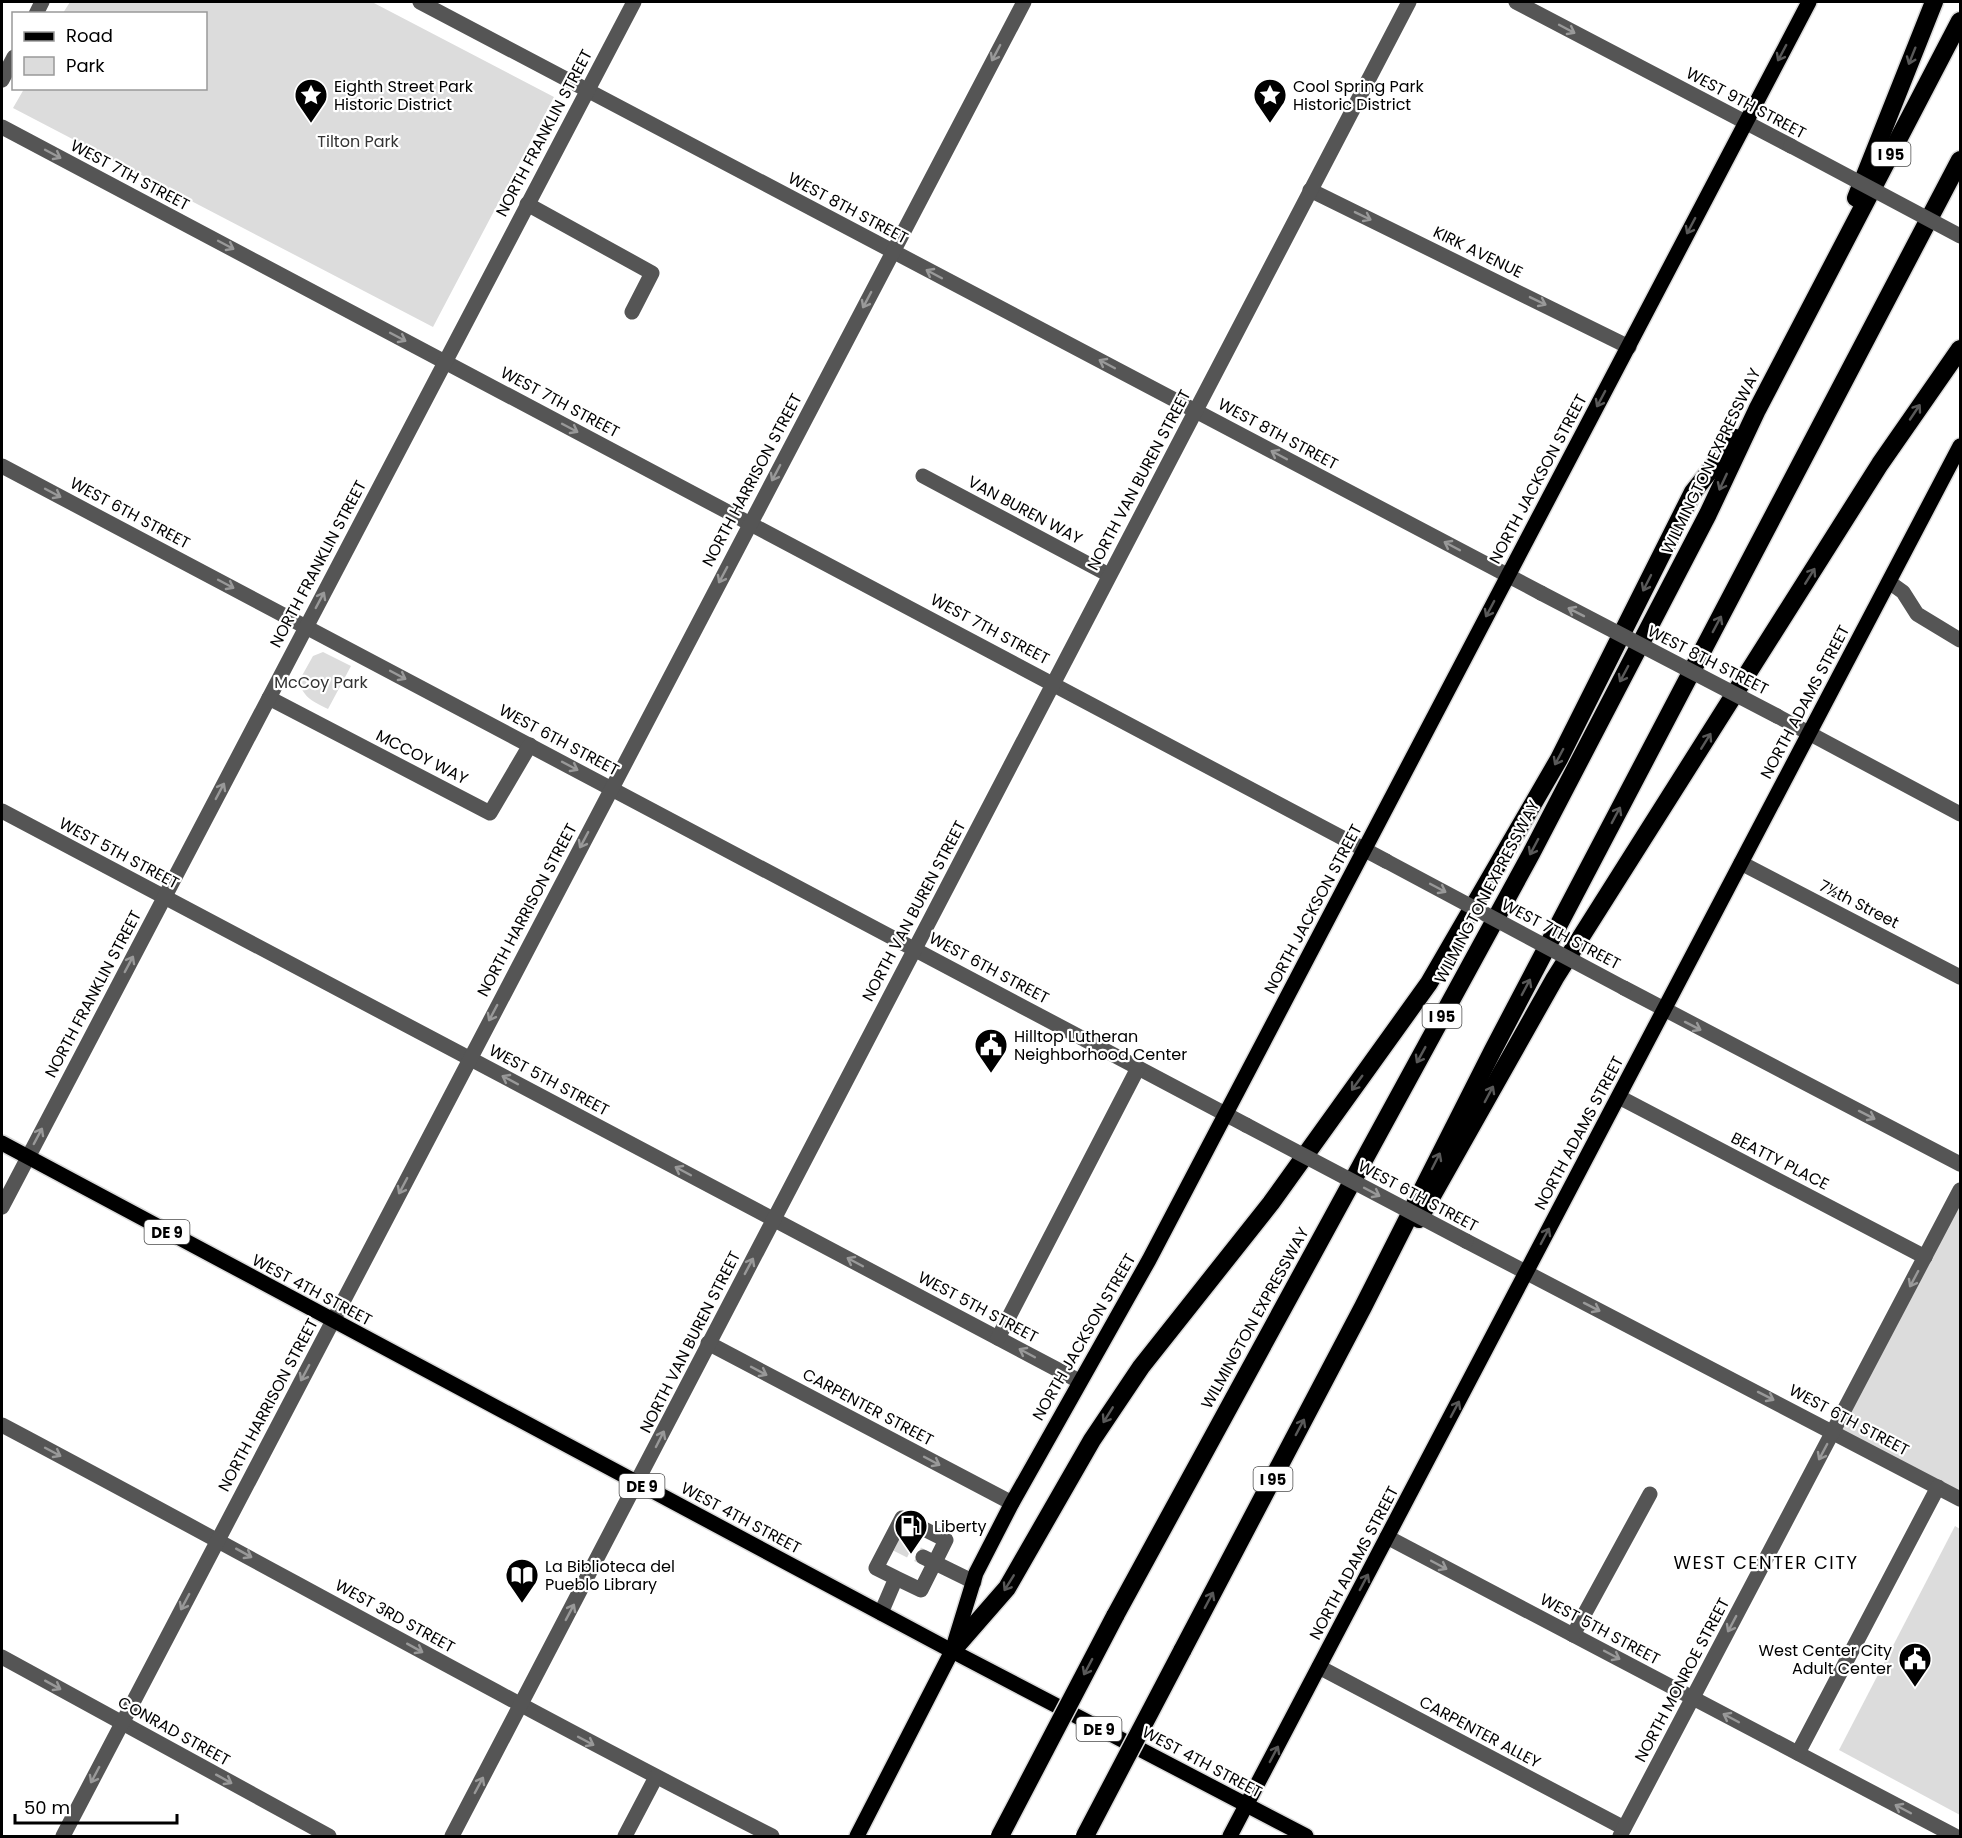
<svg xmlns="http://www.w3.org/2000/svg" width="1962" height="1838" viewBox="0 0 1962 1838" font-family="Poppins,sans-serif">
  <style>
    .green { fill: #dcdcdc }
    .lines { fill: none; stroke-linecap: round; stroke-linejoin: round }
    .minor-tunnel { stroke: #d9d9d9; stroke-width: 15; stroke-dasharray: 15 8; stroke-linecap: butt }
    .major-casing { stroke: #dbdbdb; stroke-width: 18 }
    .highway-casing { stroke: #dbdbdb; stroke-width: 21 }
    .minor { stroke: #555; stroke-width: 15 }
    .major { stroke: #000; stroke-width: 15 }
    .highway { stroke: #000; stroke-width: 18 }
    .highway-bridge-casing { stroke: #dbdbdb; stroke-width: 21; stroke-linecap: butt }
    .minor-bridge { stroke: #555; stroke-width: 15 }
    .highway-bridge { stroke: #000; stroke-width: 18 }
    .oneway { stroke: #999 }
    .oneway2 { stroke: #595959 }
    .labels { text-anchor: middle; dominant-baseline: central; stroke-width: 4.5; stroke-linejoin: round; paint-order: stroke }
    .shield { fill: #fff; stroke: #4c4c4c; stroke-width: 1.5 }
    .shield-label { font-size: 15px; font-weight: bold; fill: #000 }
    .poi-label { font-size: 16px; fill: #000; stroke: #fff; text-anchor: start }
    .street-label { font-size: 16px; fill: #000; stroke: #fff }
    .park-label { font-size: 16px; fill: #333; stroke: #fff }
    .neighbourhood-label { font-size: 18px; letter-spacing: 1.5px; fill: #000; stroke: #fff }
  </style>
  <rect width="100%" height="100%" fill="#fff"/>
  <g class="green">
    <path d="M70,2H372L554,97L433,327L13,108L24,89L206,88V14L63,13Z"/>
    <path d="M323,652L351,666L328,709C314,702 303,698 299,681L313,656Z"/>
    <path d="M1960,1190V1499L1833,1431Z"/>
    <path d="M1955,1526L1960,1529V1815L1839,1750Z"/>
  </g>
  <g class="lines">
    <path class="minor-tunnel" d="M897,1544L923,1557"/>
    <g class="major-casing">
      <g id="major">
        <path d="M2,1143L952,1651L1306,1836"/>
        <path d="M857,1836L952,1651L976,1573L1012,1503L1149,1260L1809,2"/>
        <path d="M1230,1836L1960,446"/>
      </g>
    </g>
    <g class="highway-casing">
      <g id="highway">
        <path d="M1856,198L1934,2"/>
        <path d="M1419,1219L1555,978L1880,464L1960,349"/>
        <path d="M1115,1616L1531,854L1708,514L1757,410L1960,21"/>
        <path d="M952,1651L1007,1588L1092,1440L1141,1367L1271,1203L1429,983L1559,759L1693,492L1736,438"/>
        <path d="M1182,1651L1363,1307L1493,1050L1960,160"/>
      </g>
    </g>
    <g class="minor">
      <path d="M420,2L1541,593"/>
      <path d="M1516,2L1791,146"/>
      <path d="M36,14L42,2"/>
      <path d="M2,80L14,57"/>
      <path d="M2,127L1386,861"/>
      <path d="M1310,190L1629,347"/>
      <path d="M527,204L652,273L632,312"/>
      <path d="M2,466L1246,1125"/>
      <path d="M923,476L1109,575"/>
      <path d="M1889,582L1903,592L1917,614L1960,640"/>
      <path d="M269,698L490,813L530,745"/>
      <path d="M1777,716L1960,814"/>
      <path d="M2,811L1079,1381"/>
      <path d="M1741,863L1960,977"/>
      <path d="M1624,988L1960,1164"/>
      <path d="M1619,1097L1925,1257"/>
      <path d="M2,1207L634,2"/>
      <path d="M1466,1241L1960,1499"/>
      <path d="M998,1338L1138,1068"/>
      <path d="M708,1343L1012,1503"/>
      <path d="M2,1425C259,1561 512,1704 772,1836"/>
      <path d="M1387,1537L1955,1836"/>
      <path d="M923,1557L974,1582"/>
      <path d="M881,1613L896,1578L921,1590L946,1540L902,1518L876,1568L896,1578"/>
      <path d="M1573,1635L1650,1494"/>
      <path d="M2,1657L329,1836"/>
      <path d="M1319,1667L1624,1828"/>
      <path d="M1798,1753L1938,1487"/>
      <path d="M63,1836L1024,2"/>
      <path d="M452,1836L1409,2"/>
      <path d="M625,1836L656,1777"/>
      <path d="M1620,1836L1960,1190"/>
    </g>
    <use href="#major" class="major"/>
    <use href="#highway" class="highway"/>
    <g class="highway-bridge-casing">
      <g id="highway-bridge">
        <path d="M1000,1836L1115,1616"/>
        <path d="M1085,1836L1182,1651"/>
      </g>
    </g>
    <g class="minor-bridge">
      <path d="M1791,146L1960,236"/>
      <path d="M1541,593L1777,716"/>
      <path d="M1386,861L1624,988"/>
      <path d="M1246,1125L1466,1241"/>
    </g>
    <use href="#highway-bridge" class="highway-bridge"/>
  </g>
  <defs><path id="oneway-shaft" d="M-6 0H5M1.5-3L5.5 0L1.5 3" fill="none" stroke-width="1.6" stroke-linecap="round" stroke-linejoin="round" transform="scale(1.5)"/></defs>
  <g class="oneway">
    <use href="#oneway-shaft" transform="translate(1567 29) rotate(28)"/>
    <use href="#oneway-shaft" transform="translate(996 53) rotate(118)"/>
    <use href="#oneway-shaft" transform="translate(53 154) rotate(28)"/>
    <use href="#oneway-shaft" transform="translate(1363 216) rotate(26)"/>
    <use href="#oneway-shaft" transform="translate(226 245) rotate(28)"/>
    <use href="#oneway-shaft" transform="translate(934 274) rotate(-152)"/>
    <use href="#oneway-shaft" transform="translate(867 300) rotate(118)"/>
    <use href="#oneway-shaft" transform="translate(1538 301) rotate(26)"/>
    <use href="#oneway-shaft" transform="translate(398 337) rotate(28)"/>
    <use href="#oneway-shaft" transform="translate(1107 364) rotate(-152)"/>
    <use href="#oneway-shaft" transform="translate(570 428) rotate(28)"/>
    <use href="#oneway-shaft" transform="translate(1279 455) rotate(-152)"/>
    <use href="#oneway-shaft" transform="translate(776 473) rotate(118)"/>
    <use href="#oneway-shaft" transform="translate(53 493) rotate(28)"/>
    <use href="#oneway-shaft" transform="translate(1452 546) rotate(-152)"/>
    <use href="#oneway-shaft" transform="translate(723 575) rotate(118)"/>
    <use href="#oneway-shaft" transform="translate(226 584) rotate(28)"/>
    <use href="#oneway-shaft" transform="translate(320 600) rotate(-62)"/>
    <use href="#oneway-shaft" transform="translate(1576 612) rotate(-153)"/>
    <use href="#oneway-shaft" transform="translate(398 675) rotate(28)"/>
    <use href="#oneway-shaft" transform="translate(570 766) rotate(28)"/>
    <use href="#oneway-shaft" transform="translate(220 791) rotate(-62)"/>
    <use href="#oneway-shaft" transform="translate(584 840) rotate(118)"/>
    <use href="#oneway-shaft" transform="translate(1438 888) rotate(28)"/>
    <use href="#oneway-shaft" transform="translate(129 964) rotate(-62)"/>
    <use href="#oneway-shaft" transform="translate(493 1013) rotate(118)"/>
    <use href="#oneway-shaft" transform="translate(1693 1026) rotate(27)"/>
    <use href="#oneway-shaft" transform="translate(510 1080) rotate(-152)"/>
    <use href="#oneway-shaft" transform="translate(1867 1115) rotate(27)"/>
    <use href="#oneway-shaft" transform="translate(38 1136) rotate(-62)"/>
    <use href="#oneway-shaft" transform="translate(683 1171) rotate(-152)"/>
    <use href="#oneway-shaft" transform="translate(403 1186) rotate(118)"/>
    <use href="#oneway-shaft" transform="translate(1372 1192) rotate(28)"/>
    <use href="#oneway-shaft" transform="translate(855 1262) rotate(-152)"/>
    <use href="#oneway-shaft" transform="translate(749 1266) rotate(-62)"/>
    <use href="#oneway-shaft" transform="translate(1914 1279) rotate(118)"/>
    <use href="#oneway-shaft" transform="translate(1592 1307) rotate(27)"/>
    <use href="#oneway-shaft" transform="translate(1027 1353) rotate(-152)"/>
    <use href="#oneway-shaft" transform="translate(759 1371) rotate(28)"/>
    <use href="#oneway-shaft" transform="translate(305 1373) rotate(118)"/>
    <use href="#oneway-shaft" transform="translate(1766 1396) rotate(27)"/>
    <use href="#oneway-shaft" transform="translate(660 1439) rotate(-63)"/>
    <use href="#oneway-shaft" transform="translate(53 1452) rotate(28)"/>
    <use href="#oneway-shaft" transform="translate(1823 1452) rotate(118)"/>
    <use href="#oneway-shaft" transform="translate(932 1461) rotate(28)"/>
    <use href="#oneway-shaft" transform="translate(244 1553) rotate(29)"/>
    <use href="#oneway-shaft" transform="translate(1439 1565) rotate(28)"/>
    <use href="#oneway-shaft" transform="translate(185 1602) rotate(118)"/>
    <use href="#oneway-shaft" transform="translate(570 1612) rotate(-62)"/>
    <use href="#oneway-shaft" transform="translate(1732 1624) rotate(118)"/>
    <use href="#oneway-shaft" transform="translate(415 1648) rotate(29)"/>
    <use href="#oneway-shaft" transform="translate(1612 1655) rotate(28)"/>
    <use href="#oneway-shaft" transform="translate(53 1685) rotate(29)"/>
    <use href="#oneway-shaft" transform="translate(1731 1718) rotate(-152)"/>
    <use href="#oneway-shaft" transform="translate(586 1741) rotate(28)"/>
    <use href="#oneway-shaft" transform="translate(95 1775) rotate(118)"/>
    <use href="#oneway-shaft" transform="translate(224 1779) rotate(29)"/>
    <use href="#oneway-shaft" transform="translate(479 1785) rotate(-62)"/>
    <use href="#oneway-shaft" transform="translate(1903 1809) rotate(-152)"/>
  </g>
  <g class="oneway2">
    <use href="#oneway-shaft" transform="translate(1782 53) rotate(118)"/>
    <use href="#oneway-shaft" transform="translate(1912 56) rotate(112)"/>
    <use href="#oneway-shaft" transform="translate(1691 226) rotate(118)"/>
    <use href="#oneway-shaft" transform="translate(1601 399) rotate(118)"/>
    <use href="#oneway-shaft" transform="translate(1915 412) rotate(-56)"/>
    <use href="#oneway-shaft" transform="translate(1723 482) rotate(115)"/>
    <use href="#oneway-shaft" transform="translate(1810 576) rotate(-58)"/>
    <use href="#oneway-shaft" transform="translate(1647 583) rotate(117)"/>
    <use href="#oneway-shaft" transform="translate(1490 609) rotate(118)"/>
    <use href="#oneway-shaft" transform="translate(1717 624) rotate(-62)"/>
    <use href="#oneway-shaft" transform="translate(1624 674) rotate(118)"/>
    <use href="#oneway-shaft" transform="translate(1706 741) rotate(-58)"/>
    <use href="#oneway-shaft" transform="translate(1559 757) rotate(118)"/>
    <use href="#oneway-shaft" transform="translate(1616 815) rotate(-62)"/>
    <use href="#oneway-shaft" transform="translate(1534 847) rotate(118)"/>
    <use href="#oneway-shaft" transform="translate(1526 987) rotate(-62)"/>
    <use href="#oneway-shaft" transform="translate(1421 1055) rotate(119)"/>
    <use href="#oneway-shaft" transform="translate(1357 1083) rotate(126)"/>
    <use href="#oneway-shaft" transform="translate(1489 1094) rotate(-62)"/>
    <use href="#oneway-shaft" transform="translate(1436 1161) rotate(-63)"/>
    <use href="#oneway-shaft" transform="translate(1545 1236) rotate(-62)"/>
    <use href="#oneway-shaft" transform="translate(1455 1409) rotate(-62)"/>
    <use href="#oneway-shaft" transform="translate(1108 1415) rotate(122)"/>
    <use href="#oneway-shaft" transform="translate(1300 1427) rotate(-62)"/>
    <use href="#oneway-shaft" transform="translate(1364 1582) rotate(-62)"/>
    <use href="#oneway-shaft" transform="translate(1009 1583) rotate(122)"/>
    <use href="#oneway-shaft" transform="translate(1209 1600) rotate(-62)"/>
    <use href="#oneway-shaft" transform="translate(1088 1667) rotate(118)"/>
    <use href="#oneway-shaft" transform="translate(1274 1754) rotate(-62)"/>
  </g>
  <defs>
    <g id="sight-pin" transform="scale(1.725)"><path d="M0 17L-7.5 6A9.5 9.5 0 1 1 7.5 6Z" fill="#000" stroke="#fff"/><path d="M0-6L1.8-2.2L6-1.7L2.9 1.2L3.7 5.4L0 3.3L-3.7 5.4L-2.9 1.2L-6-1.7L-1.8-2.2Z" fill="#fff"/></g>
    <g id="civic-pin" transform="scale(1.725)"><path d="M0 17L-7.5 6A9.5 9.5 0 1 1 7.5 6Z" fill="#000" stroke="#fff"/><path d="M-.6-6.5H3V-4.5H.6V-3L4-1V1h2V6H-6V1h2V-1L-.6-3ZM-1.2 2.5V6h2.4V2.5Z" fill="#fff"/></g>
    <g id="fuel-pin" transform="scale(1.725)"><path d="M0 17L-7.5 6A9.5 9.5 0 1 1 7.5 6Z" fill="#000" stroke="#fff"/><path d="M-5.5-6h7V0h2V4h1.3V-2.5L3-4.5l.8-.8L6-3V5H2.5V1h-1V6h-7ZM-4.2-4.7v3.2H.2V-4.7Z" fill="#fff"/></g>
    <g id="library-pin" transform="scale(1.725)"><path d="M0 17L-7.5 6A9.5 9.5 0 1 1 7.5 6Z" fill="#000" stroke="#fff"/><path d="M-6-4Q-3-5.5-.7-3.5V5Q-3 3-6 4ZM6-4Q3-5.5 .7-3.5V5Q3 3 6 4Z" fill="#fff"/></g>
  </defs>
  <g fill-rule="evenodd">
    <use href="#sight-pin" x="311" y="95"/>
    <use href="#sight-pin" x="1270" y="95"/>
    <use href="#civic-pin" x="991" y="1045"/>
    <use href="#fuel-pin" x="911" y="1526"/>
    <use href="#library-pin" x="522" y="1575"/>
    <use href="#civic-pin" x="1915" y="1659"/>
  </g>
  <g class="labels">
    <g class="shield">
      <rect x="1871.5" y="142" width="39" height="24" rx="4.5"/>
      <rect x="1422.5" y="1004" width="39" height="24" rx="4.5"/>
      <rect x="144.5" y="1220" width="45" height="24" rx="4.5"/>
      <rect x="1253.5" y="1467" width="39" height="24" rx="4.5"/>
      <rect x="619.5" y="1474" width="45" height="24" rx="4.5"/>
      <rect x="1076.5" y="1717" width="45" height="24" rx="4.5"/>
    </g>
    <g class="shield-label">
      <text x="1891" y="154">I 95</text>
      <text x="1442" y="1016">I 95</text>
      <text x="167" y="1232">DE 9</text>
      <text x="1273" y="1479">I 95</text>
      <text x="642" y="1486">DE 9</text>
      <text x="1099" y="1729">DE 9</text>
    </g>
    <g class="poi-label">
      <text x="334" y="86">Eighth Street Park<tspan x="334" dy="18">Historic District</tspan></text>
      <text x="1293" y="86">Cool Spring Park<tspan x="1293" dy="18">Historic District</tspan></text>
      <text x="1014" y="1036">Hilltop Lutheran<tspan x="1014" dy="18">Neighborhood Center</tspan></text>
      <text x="934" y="1526">Liberty</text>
      <text x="545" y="1566">La Biblioteca del<tspan x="545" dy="18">Pueblo Library</tspan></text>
      <text x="1892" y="1650" text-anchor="end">West Center City<tspan x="1892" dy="18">Adult Center</tspan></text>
    </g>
    <g class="street-label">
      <text transform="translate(1746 103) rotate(28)">WEST 9TH STREET</text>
      <text transform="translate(544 133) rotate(-62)">NORTH FRANKLIN STREET</text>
      <text transform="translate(130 175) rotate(28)">WEST 7TH STREET</text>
      <text transform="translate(848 208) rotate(28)">WEST 8TH STREET</text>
      <text transform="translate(1478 252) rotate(26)">KIRK AVENUE</text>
      <text transform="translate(560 402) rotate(28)">WEST 7TH STREET</text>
      <text transform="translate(1278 434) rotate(28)">WEST 8TH STREET</text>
      <text transform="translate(1711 461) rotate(-64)">WILMINGTON EXPRESSWAY</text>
      <text transform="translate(1538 479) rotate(-62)">NORTH JACKSON STREET</text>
      <text transform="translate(752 480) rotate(-62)">NORTH HARRISON STREET</text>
      <text transform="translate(1139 480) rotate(-62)">NORTH VAN BUREN STREET</text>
      <text transform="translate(1025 510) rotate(28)">VAN BUREN WAY</text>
      <text transform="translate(130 513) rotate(28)">WEST 6TH STREET</text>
      <text transform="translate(318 564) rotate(-62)">NORTH FRANKLIN STREET</text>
      <text transform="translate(990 629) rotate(28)">WEST 7TH STREET</text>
      <text transform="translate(1708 660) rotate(27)">WEST 8TH STREET</text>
      <text transform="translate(1805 702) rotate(-62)">NORTH ADAMS STREET</text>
      <text transform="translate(559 740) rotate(28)">WEST 6TH STREET</text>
      <text transform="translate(422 757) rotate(27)">MCCOY WAY</text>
      <text transform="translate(119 853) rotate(28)">WEST 5TH STREET</text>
      <text transform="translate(1487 892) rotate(-62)">WILMINGTON EXPRESSWAY</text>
      <text transform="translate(1859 904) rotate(27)">7½th Street</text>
      <text transform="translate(1313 909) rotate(-62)">NORTH JACKSON STREET</text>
      <text transform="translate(527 910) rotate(-62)">NORTH HARRISON STREET</text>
      <text transform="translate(914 911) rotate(-62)">NORTH VAN BUREN STREET</text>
      <text transform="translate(1561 934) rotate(28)">WEST 7TH STREET</text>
      <text transform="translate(989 968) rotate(28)">WEST 6TH STREET</text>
      <text transform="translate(93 994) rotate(-62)">NORTH FRANKLIN STREET</text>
      <text transform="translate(549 1080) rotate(28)">WEST 5TH STREET</text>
      <text transform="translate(1579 1133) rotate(-62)">NORTH ADAMS STREET</text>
      <text transform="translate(1780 1161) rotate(27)">BEATTY PLACE</text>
      <text transform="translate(1418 1196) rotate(28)">WEST 6TH STREET</text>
      <text transform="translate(312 1290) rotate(28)">WEST 4TH STREET</text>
      <text transform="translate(978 1307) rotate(28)">WEST 5TH STREET</text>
      <text transform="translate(1255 1318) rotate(-61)">WILMINGTON EXPRESSWAY</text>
      <text transform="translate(1084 1337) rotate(-60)">NORTH JACKSON STREET</text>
      <text transform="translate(690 1342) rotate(-63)">NORTH VAN BUREN STREET</text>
      <text transform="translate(268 1405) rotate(-62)">NORTH HARRISON STREET</text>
      <text transform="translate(868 1407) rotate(28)">CARPENTER STREET</text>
      <text transform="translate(1849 1420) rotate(28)">WEST 6TH STREET</text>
      <text transform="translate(741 1518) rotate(28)">WEST 4TH STREET</text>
      <text transform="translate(1354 1563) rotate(-62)">NORTH ADAMS STREET</text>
      <text transform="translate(395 1616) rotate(29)">WEST 3RD STREET</text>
      <text transform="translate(1600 1629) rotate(28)">WEST 5TH STREET</text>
      <text transform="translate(1682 1680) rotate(-62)">NORTH MONROE STREET</text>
      <text transform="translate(174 1731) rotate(29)">CONRAD STREET</text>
      <text transform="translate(1480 1732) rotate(28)">CARPENTER ALLEY</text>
      <text transform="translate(1202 1762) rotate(28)">WEST 4TH STREET</text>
    </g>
    <g class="park-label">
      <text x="358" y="141">Tilton Park</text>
      <text x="321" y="682">McCoy Park</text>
    </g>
    <g class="neighbourhood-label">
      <text x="1766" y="1562">WEST CENTER CITY</text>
    </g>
  </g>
  <rect width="1962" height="1838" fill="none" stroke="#000000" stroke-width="6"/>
  <rect x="12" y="12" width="195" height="78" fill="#ffffff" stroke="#999999" stroke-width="1.5"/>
  <rect x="24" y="32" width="30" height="9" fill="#000000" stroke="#999999" stroke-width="1.5"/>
  <text x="66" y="42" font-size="18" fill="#000000">Road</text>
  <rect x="24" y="57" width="30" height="18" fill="#dcdcdc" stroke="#999999" stroke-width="1.5"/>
  <text x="66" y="72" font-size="18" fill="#000000">Park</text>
  <path d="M15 1814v9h162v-9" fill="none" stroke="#000000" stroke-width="3"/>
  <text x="24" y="1814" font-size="18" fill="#000000" stroke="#ffffff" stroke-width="4.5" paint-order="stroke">50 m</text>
</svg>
